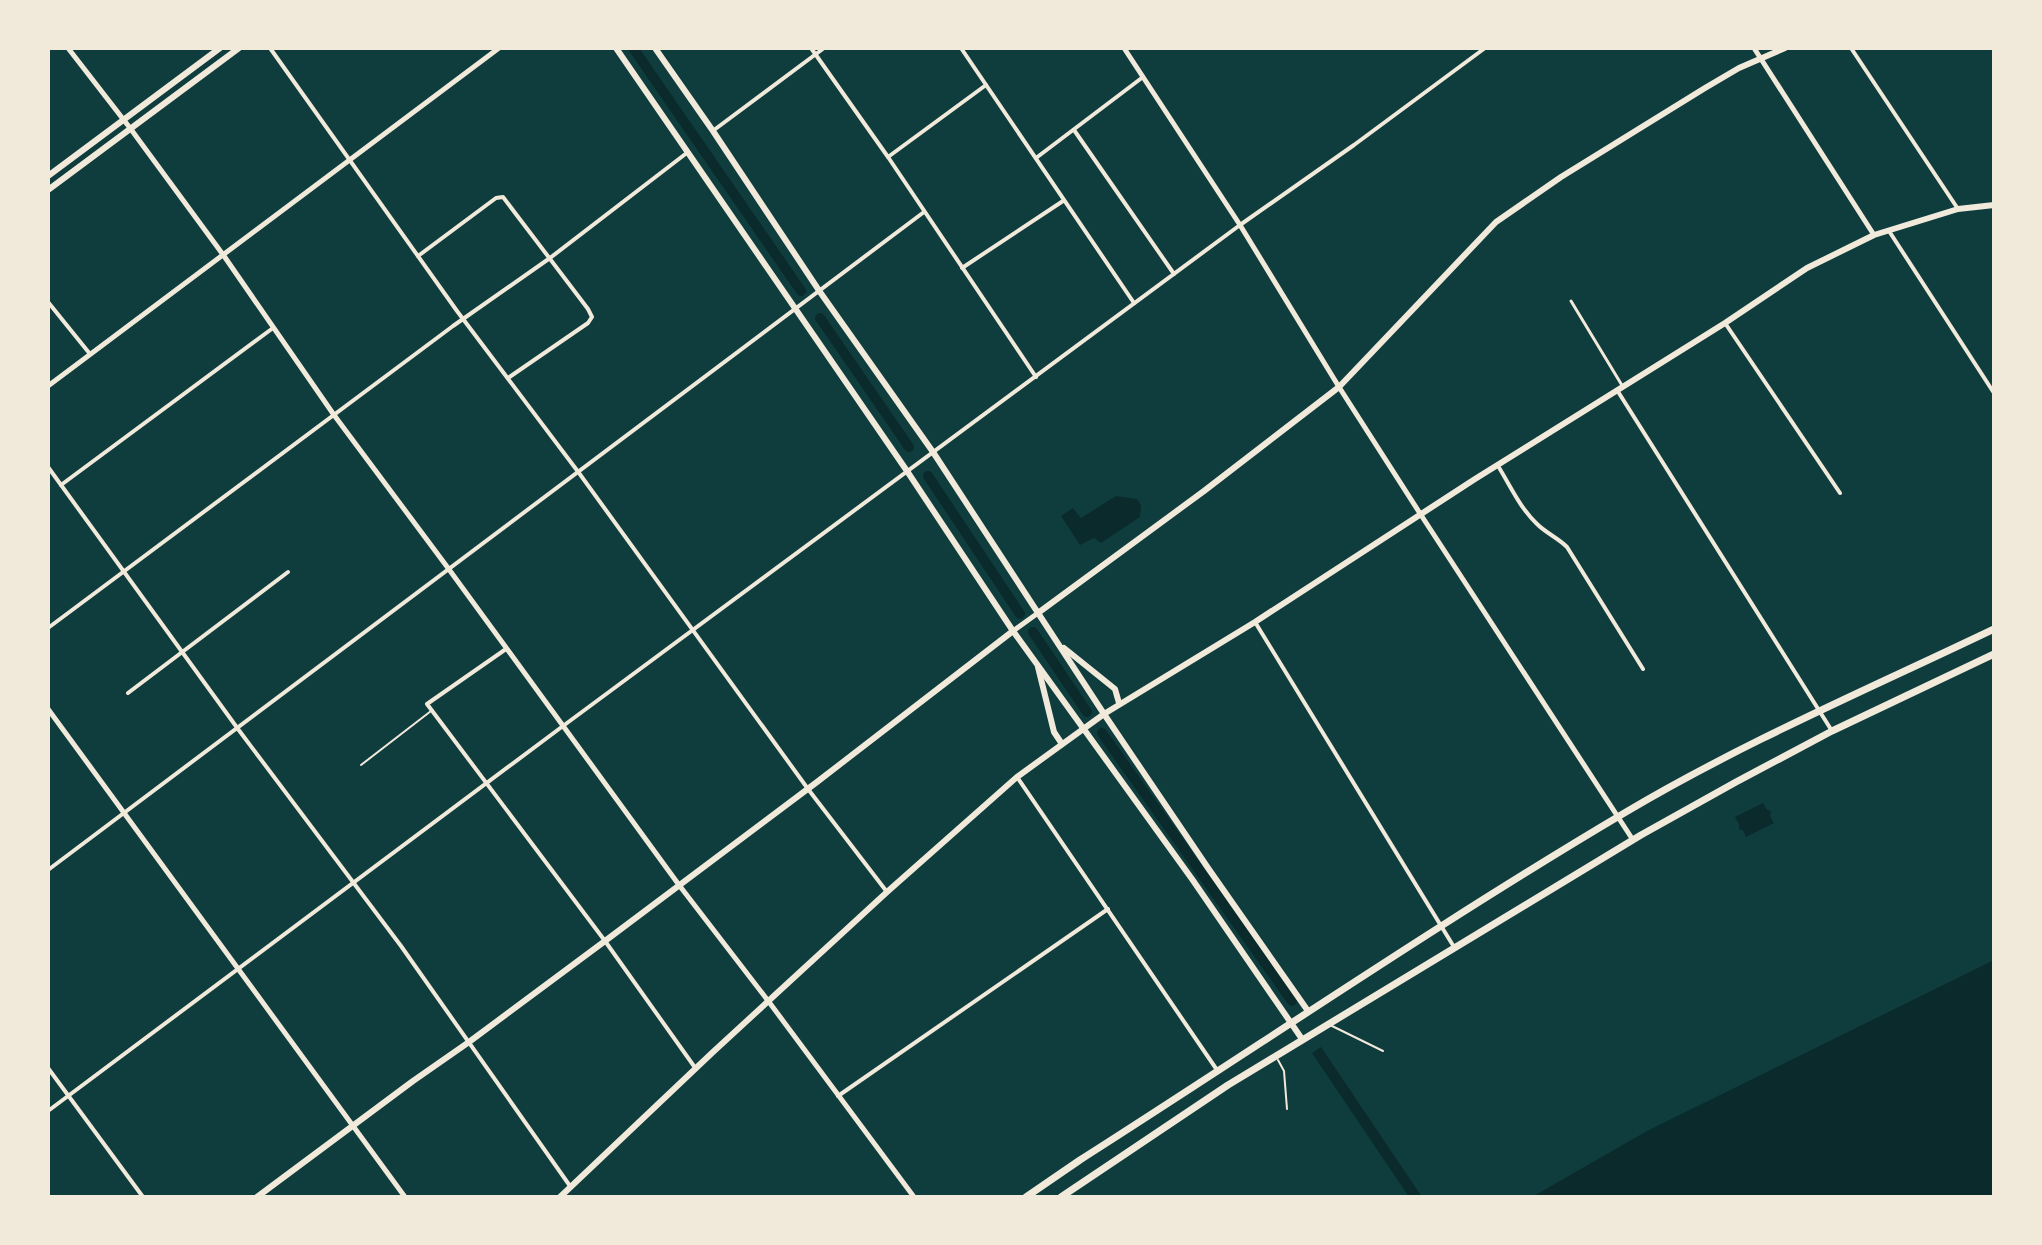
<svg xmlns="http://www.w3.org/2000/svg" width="2042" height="1245" viewBox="0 0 2042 1245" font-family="'Space Grotesk',sans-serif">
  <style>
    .water { fill: #0a2a2b }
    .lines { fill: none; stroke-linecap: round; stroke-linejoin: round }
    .canal { stroke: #0a2a2b; stroke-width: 10 }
    .service { stroke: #f1e9da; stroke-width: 2 }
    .pedestrian { stroke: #f1e9da; stroke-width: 3 }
    .minor { stroke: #f1e9da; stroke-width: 4 }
    .tertiary { stroke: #f1e9da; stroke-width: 5 }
    .secondary { stroke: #f1e9da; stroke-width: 6 }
    .primary { stroke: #f1e9da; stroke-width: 7 }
  </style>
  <rect width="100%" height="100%" fill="#0f3d3e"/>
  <g class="water">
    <path d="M1116,496L1137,499L1141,505L1140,517L1101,543L1094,538L1080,545L1061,516L1073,508L1081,518Z"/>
    <path d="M1763,803L1767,810L1771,811L1770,816L1774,823L1746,837L1743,830L1739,829V824L1735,817Z"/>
    <path d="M1994,960V1197H1532L1647,1131Z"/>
    <path d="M1321,1047L1422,1197H1409L1312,1053Z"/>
  </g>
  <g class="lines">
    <g class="canal">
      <path d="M633,48L801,291"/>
      <path d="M820,318L909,447"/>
      <path d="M928,476L1020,614"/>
      <path d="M1033,632L1087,712"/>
      <path d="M1102,733L1292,1001"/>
    </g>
    <g class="service">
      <path d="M361,765L431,711"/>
      <path d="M1330,1025L1383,1051"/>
      <path d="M1278,1060L1284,1071L1287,1109"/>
    </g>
    <path class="pedestrian" d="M1571,301L1623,387"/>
    <g class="minor">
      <path d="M270,48L457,311L579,473L808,789L887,892"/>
      <path d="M811,48L888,157L1036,377"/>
      <path d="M961,48L1134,303"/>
      <path d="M1851,48L1958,209"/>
      <path d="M714,130L824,48"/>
      <path d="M1074,130L1174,274"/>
      <path d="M888,157L986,85"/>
      <path d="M1036,158L1143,77"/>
      <path d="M1889,231L1994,393"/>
      <path d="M418,256L496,198L503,197L588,309L592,317L588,323L508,378"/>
      <path d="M962,268L1063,201"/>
      <path d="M48,302L90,354"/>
      <path d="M1725,323L1840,493"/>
      <path d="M1617,390L1832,731"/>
      <path d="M1498,466C1510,485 1520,508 1537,524C1546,533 1558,538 1567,547L1643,669"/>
      <path d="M48,467L238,729L401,946L570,1186"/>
      <path d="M61,485L273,328"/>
      <path d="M1255,622L1454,947"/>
      <path d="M48,628L453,326L550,258L688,152"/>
      <path d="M506,649L427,704L605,941L696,1069"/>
      <path d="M128,693L288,572"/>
      <path d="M1017,777L1217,1070"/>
      <path d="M48,870L924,212"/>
      <path d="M48,1068L143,1197"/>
      <path d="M838,1096L1108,909"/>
      <path d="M48,1111L563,726L1240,225L1354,145L1485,48"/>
    </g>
    <g class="tertiary">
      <path d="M68,48L130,128L224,256L334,415L448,568L679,885L769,1002L914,1197"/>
      <path d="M1124,48L1240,225L1339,387L1421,515L1633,840"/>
      <path d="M1754,48L1874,235"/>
      <path d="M48,386L499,48"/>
      <path d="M1013,631L1038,613"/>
      <path d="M48,709L405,1197"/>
    </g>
    <g class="secondary">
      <path d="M616,48L907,471L1013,631L1192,879L1302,1039"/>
      <path d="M655,48L713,131L820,292L933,452L1104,714L1208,868L1308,1011"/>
      <path d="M48,176L220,48"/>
      <path d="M48,190L239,48"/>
      <path d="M1038,613L1204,491L1339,387L1496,222L1561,177L1705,88L1739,68L1785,48"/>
      <path d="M1064,648L1115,689L1119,703"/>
      <path d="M1038,667L1054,732L1062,744"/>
      <path d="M257,1197L413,1081L469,1042L605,941L817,782L1013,631"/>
      <path d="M560,1197L713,1052L887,892L1017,777L1104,714L1255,622L1475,479L1725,323L1807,268L1874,235L1958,209L1994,205"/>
    </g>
    <g class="primary">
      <path d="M1026,1197L1080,1160C1262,1044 1440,922 1626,812C1744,742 1871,688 1994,629"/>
      <path d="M1061,1197L1228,1085L1641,835L1736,782L1832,731L1994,654"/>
    </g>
  </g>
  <rect width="2042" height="1245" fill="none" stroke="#f1e9da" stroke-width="100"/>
</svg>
